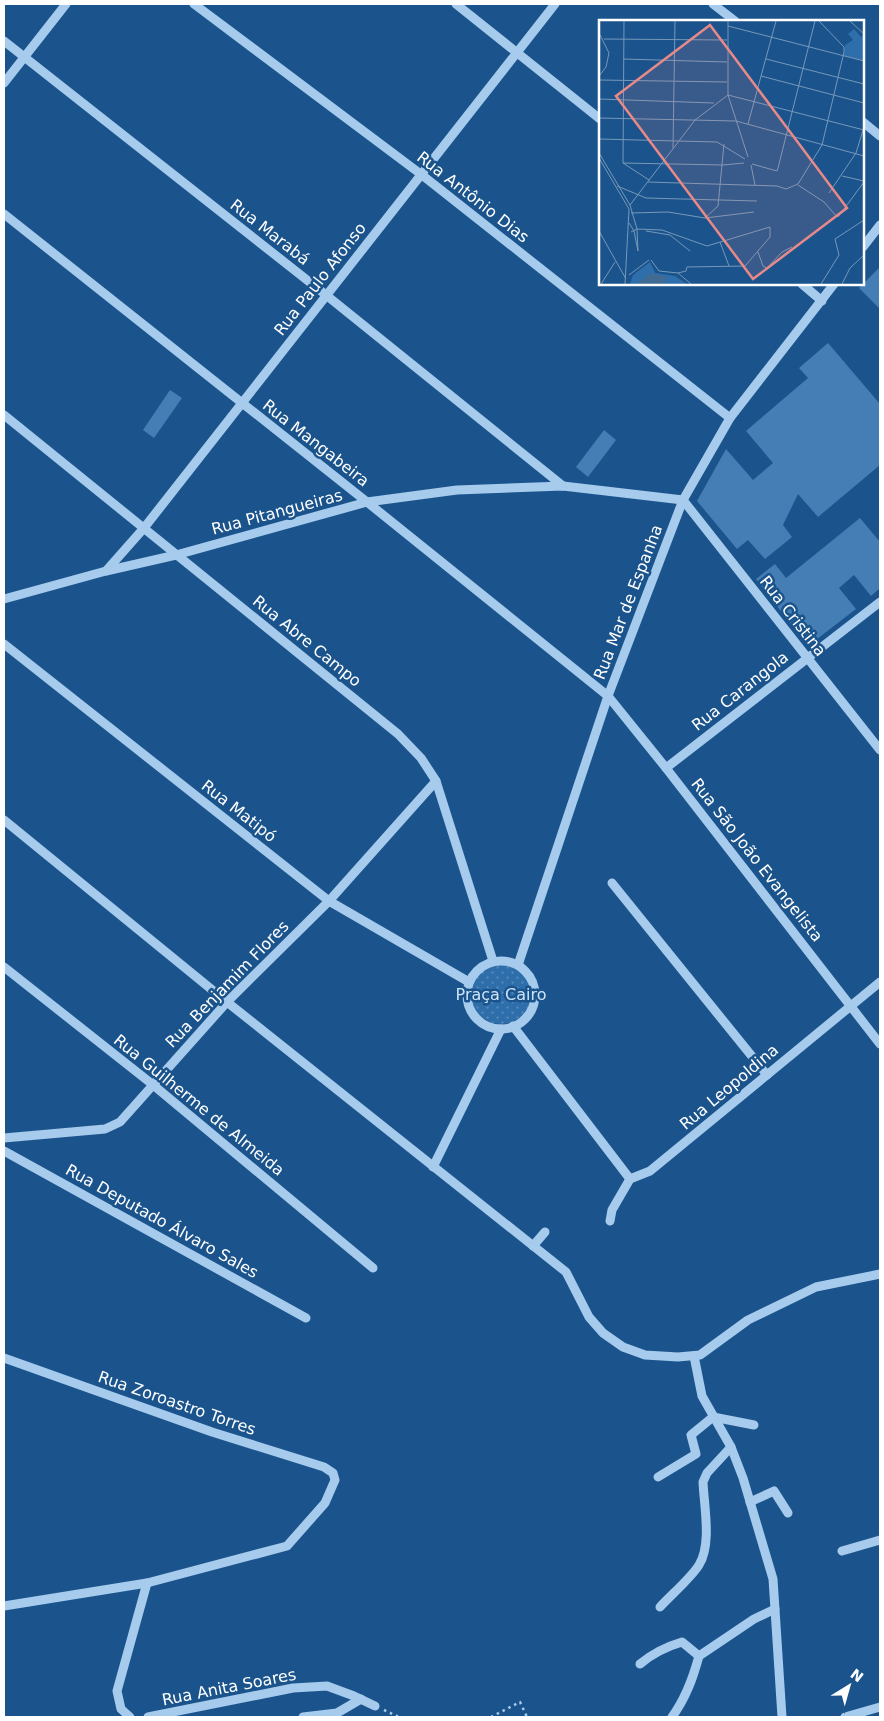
<svg xmlns="http://www.w3.org/2000/svg" width="884" height="1721" viewBox="0 0 884 1721" font-family="'DejaVu Sans',sans-serif">
  <style>
    .park { fill: url(#park-dots) }
    .building { fill: #447eb4 }
    .lines { fill: none; stroke-linecap: round; stroke-linejoin: round }
    .path { stroke: #a6cbed; stroke-width: 2.5; stroke-dasharray: 2.5 4; stroke-linecap: butt }
    .minor { stroke: #a6cbed; stroke-width: 9 }
    .labels { text-anchor: middle; dominant-baseline: central; stroke-width: 5; stroke-linejoin: round; paint-order: stroke }
    .street-label { font-size: 16px; fill: #fff; stroke: #1b548c }
    .park-label { font-size: 16px; fill: #cce4f9; stroke: #1b548c }
    .inset-road { fill: none; stroke: #7698ba; stroke-width: 1 }
    .view { fill: #e88989; fill-opacity: 0.15; stroke: #e88989; stroke-width: 2.5 }
    .inset-edge { fill: none; stroke: #fff; stroke-width: 2.5 }
  </style>
  <defs>
    <pattern id="park-dots" width="8" height="8" patternUnits="userSpaceOnUse" patternTransform="scale(1.25)"><rect width="8" height="8" fill="#2e6eaa"/><path d="M2 2h.1M6 6h.1" fill="none" stroke="#588bbb" stroke-width="1.8" stroke-linecap="round"/></pattern>
  </defs>
  <rect width="100%" height="100%" fill="#1b548c"/>
  <circle class="park" cx="501" cy="994" r="30"/>
  <g class="building">
    <path d="M880,267V309L859,288Z"/>
    <path d="M828,343L880,404V465L818,517L798,494L783,525L792,537L765,559L748,540L737,549L697,501L726,449L753,480L773,463L746,431L808,378L799,368Z"/>
    <path d="M170,390L182,398L154,438L143,430Z"/>
    <path d="M604,430L616,440L588,477L576,467Z"/>
    <path d="M860,518L880,542V588L871,596L854,575L839,588L856,609L808,646L756,579L775,564L786,578Z"/>
  </g>
  <g class="lines">
    <g class="path">
      <path d="M384,1710L399,1717"/>
      <path d="M491,1717L520,1702L527,1717"/>
    </g>
    <g class="minor">
      <path d="M194,4L422,175L730,418"/>
      <path d="M456,4L600,119"/>
      <path d="M713,4L735,21"/>
      <path d="M4,41L326,295L563,486"/>
      <path d="M4,83L66,4"/>
      <path d="M863,122L880,136"/>
      <path d="M4,214L367,502L608,696L666,768L880,1044"/>
      <path d="M863,247L880,225"/>
      <path d="M802,284L822,301"/>
      <path d="M4,415L398,734L421,758L436,781L493,961"/>
      <path d="M683,500L880,750"/>
      <path d="M106,571L144,528L555,4"/>
      <path d="M4,599L106,571L176,555L367,502L457,490L563,486L683,500"/>
      <path d="M4,644L329,901L469,982"/>
      <path d="M666,768L880,602"/>
      <path d="M4,820L227,1002L566,1272L589,1317L603,1333L623,1347L645,1355L678,1357L700,1355L748,1320L816,1287L880,1274"/>
      <path d="M612,883L767,1075"/>
      <circle cx="501" cy="995" r="34"/>
      <path d="M518,965L608,696L683,500L730,418L834,284"/>
      <path d="M4,967L152,1084L373,1268"/>
      <path d="M513,1026L630,1179"/>
      <path d="M4,1138L105,1129L120,1122L227,1002L329,901L436,781"/>
      <path d="M4,1151L306,1318"/>
      <path d="M433,1167L501,1029"/>
      <path d="M610,1221L612,1210L630,1179L650,1171L880,982"/>
      <path d="M533,1246L545,1232"/>
      <path d="M694,1356L702,1396L731,1447L743,1478L773,1579L782,1717"/>
      <path d="M4,1358L212,1432L324,1467L333,1473L335,1480L325,1503L287,1546L147,1583L4,1606"/>
      <path d="M658,1477L696,1454L691,1435L713,1417L754,1425"/>
      <path d="M750,1502L774,1491L788,1513"/>
      <path d="M842,1551L880,1540"/>
      <path d="M660,1607C671,1595 691,1578 699,1565C712,1544 704,1506 703,1482L707,1473L731,1447"/>
      <path d="M640,1664C653,1653 665,1647 682,1642L699,1656"/>
      <path d="M130,1717L121,1709L117,1691L147,1583"/>
      <path d="M148,1717L293,1688L327,1686L354,1696L375,1706"/>
      <path d="M303,1717L337,1713L361,1699"/>
      <path d="M672,1717C686,1698 693,1678 699,1656L754,1619L775,1609"/>
      <path d="M845,1717L880,1707"/>
    </g>
  </g>
  <g class="labels">
    <g class="street-label">
      <text transform="translate(473 197) rotate(38)">Rua Antônio Dias</text>
      <text transform="translate(270 232) rotate(38)">Rua Marabá</text>
      <text transform="translate(320 279) rotate(-52)">Rua Paulo Afonso</text>
      <text transform="translate(316 443) rotate(38)">Rua Mangabeira</text>
      <text transform="translate(277 512) rotate(-15)">Rua Pitangueiras</text>
      <text transform="translate(628 602) rotate(-69)">Rua Mar de Espanha</text>
      <text transform="translate(793 616) rotate(52)">Rua Cristina</text>
      <text transform="translate(307 641) rotate(39)">Rua Abre Campo</text>
      <text transform="translate(740 691) rotate(-38)">Rua Carangola</text>
      <text transform="translate(239 811) rotate(38)">Rua Matipó</text>
      <text transform="translate(757 860) rotate(52)">Rua São João Evangelista</text>
      <text transform="translate(227 984) rotate(-46)">Rua Benjamim Flores</text>
      <text transform="translate(729 1087) rotate(-40)">Rua Leopoldina</text>
      <text transform="translate(199 1105) rotate(39)">Rua Guilherme de Almeida</text>
      <text transform="translate(162 1221) rotate(29)">Rua Deputado Álvaro Sales</text>
      <text transform="translate(177 1403) rotate(19)">Rua Zoroastro Torres</text>
      <text transform="translate(229 1687) rotate(-11)">Rua Anita Soares</text>
    </g>
    <g class="park-label">
      <text x="501" y="994">Praça Cairo</text>
    </g>
  </g>
  <g transform="translate(599 20)">
    <rect width="265" height="265" fill="#1b548c"/>
    <path d="M51,242L56,253L76,256L88,264H31L34,255Z" fill="#2e6eaa"/>
    <path d="M255,9L262,17L265,14V41L245,36L246,25L254,20L249,14Z" fill="#2e6eaa"/>
    <path d="M52,253L68,257L65,264H38Z" fill="#426b93"/>
    <path class="inset-road" d="M129,1V75L149,137M251,1L265,14M129,6L265,41M0,13L10,33L7,47L0,56M5,19L128,20M24,39L128,42M167,39L265,64M162,56L265,83M0,60L128,62M129,75L265,110M0,79L115,83M0,98L137,101L265,136M149,104L177,1M0,119L118,122L146,139M74,128L76,1M0,133L31,185L38,209L39,231L35,211L30,203M0,138L30,189L26,264M24,143L25,1M24,143L124,145L145,143M24,143L50,160M153,144L178,151L179,148L216,1M152,145L156,165M243,156L265,161M49,162L178,166L187,169L199,164L223,125L245,32V27L220,1M199,165L225,182L238,197M18,166L47,178L158,181M230,173L257,133L264,110M31,185L96,100L129,75M32,193L69,192L106,198L155,192M239,197L265,162M106,198L119,186L125,124M0,211L27,259M47,211L71,215L91,231M32,212L38,209L63,210L108,226L171,207V217L146,246L88,247L87,251L79,253M121,222L130,246M159,232L164,246L168,248L183,232L193,227M52,240L60,251L79,253L92,264M30,255L50,240M2,264L16,242M222,264L240,235L236,219L265,200M243,264L251,248L265,235"/>
    <path class="view" d="M111,5L248,188L154,259L17,76Z"/>
    <rect width="265" height="265" class="inset-edge"/>
  </g>
  <rect width="884" height="1721" fill="none" stroke="#ffffff" stroke-width="10"/>
  <g transform="translate(849 1686) rotate(37)" stroke="#1b548c" stroke-width="4" paint-order="stroke">
  <path d="M0-4L9 19L0 12L-9 19Z" fill="#ffffff"/>
  <text y="-8" font-size="14" font-weight="bold" text-anchor="middle" fill="#ffffff">N</text>
  </g>
</svg>
